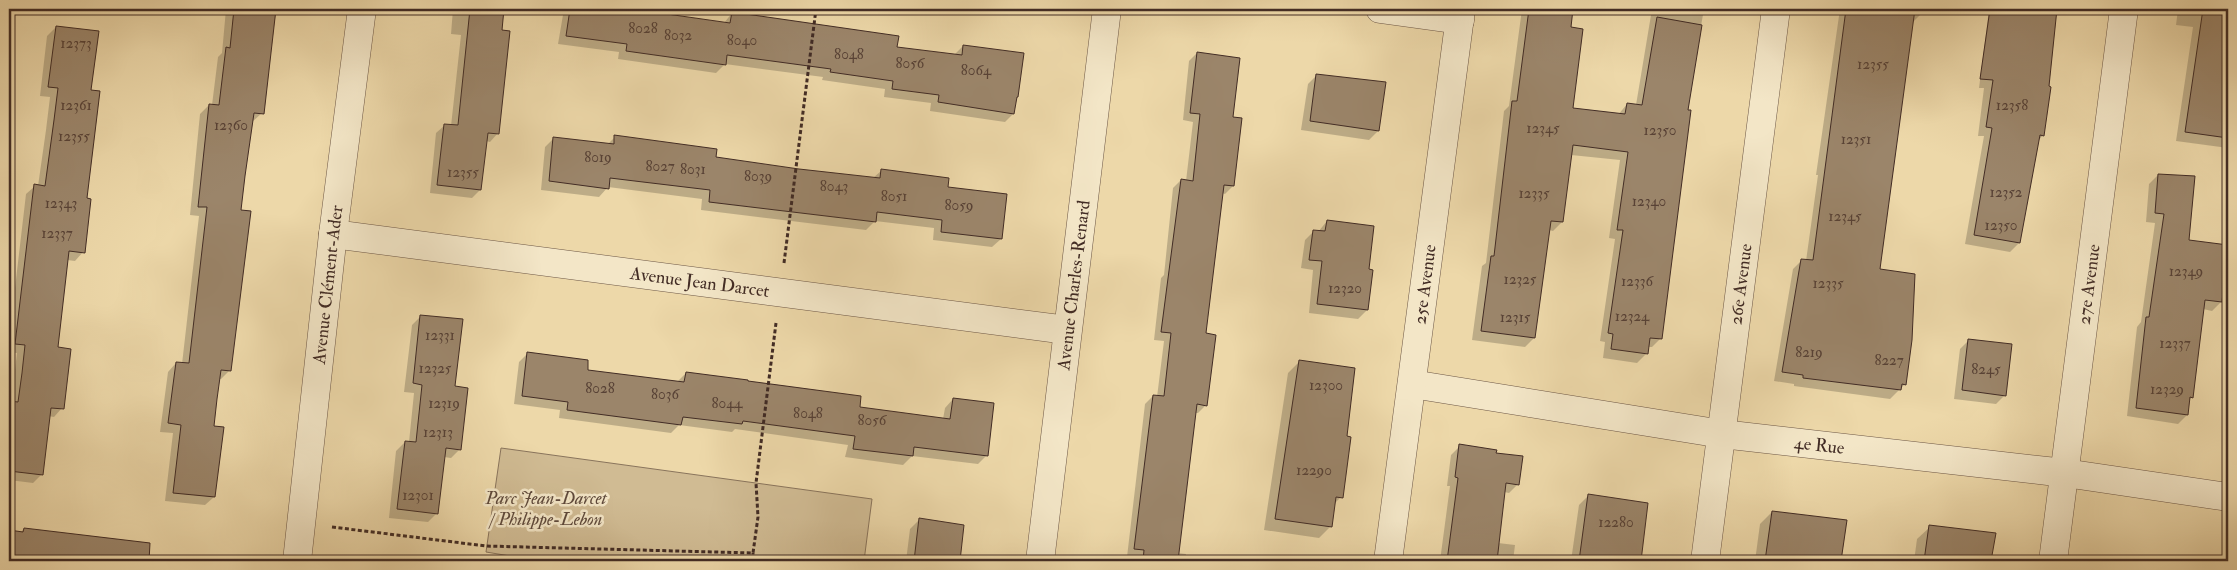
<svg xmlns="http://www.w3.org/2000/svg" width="2237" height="570" viewBox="0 0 2237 570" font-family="'IM FELL Double Pica',serif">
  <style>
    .green { fill: #d0bb93; stroke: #89745c }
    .shadow { fill: #0003 }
    .building { fill: #9b856a; stroke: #422c25 }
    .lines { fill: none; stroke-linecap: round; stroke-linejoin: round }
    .minor-casing { stroke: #6d5746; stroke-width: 29 }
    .path { stroke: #422c25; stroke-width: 3; stroke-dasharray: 4 2.5; stroke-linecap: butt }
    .minor { stroke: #f3e6c7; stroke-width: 28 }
    .labels { text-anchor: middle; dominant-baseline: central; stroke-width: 5; stroke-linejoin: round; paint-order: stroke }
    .number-label { font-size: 15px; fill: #584236 }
    .street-label { font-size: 18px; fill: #422c25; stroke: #f3e6c7 }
    .park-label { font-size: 18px; font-style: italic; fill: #5e493b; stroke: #f3e6c7 }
  </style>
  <rect width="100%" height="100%" fill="#edd8a9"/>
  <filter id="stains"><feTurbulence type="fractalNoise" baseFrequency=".004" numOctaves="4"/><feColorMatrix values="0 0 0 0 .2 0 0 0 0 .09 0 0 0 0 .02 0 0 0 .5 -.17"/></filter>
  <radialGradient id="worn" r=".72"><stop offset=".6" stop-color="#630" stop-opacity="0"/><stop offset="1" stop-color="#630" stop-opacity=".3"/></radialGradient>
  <path class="green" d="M501,448L872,499L864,561H600L570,558V561H540L486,552Z"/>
  <g class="shadow">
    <path d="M226,9H276L275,20L273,23L262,113L252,122L239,211L230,370L221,379H218L212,427L214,497L205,505L165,501L173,433L160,432L168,372L176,363L182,364L199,216L190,215L200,114L209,105H212L218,57L222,53Z"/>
    <path d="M453,9H503L498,133L490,142L486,141L480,190L472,198L430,193L436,133L445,125L451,126L461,35L451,34Z"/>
    <path d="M564,9H632L631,11L724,23L732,13L896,48L954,55L963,46L1013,114L1005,122L930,111L931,103L884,97L885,89L822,80L823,77L725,64L716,73L618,59L619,52L558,44Z"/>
    <path d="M1522,9H1572L1569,29L1572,109L1618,115L1627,104L1636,105L1652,9H1704L1686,111L1661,338L1652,347H1647L1646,354L1637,363L1603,358L1605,342L1600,341L1615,239L1609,238L1620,160L1571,155L1562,222L1553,231L1549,230L1534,338L1525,347L1472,340L1482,266L1486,263L1504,111L1509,106Z"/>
    <path d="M1840,9H1921L1920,15L1912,23L1879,270L1905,384L1890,399L1794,386V384L1774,381L1793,269L1802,260L1806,261L1818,175H1816Z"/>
    <path d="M1989,9H2056L2043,135L2038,141L2019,243L2010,252L1965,244L1984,136H1978L1984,88H1979Z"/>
    <path d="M2178,9H2228V148L2176,141L2193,27L2176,25Z"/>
    <path d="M56,27L90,91L83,252L75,261L67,260L57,349L62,408L54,417L48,416L42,474L33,483L9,480V402H11L17,353L9,352V339L26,194L35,186H38L46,130L50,97L40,96L47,36Z"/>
    <path d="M1197,53L1232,118L1233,186L1225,194L1222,193L1205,334L1206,405L1198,413H1195L1177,553L1186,554L1185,561H1137V558L1127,557L1145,404L1153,396L1157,397L1164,341L1154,340L1161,278L1164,275L1173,188L1181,180L1186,181L1193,122L1183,120L1189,61Z"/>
    <path d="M1317,75L1378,131L1369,140L1301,130L1308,84Z"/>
    <path d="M615,137L715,159L873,178L881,171L947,188L1001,239L992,247L933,240L934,228L875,221L866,230L701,210L702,199L608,187L599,197L541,190L545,147L554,138L607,145Z"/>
    <path d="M2158,175L2187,241L2228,247L2221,302L2212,311L2203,309L2192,397L2188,401L2187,415L2178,424L2127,416L2137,327L2141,322L2155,223L2146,222L2149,184Z"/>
    <path d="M1327,221L1367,310L1358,319L1309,313L1313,270L1301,268L1305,240L1314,231L1318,232Z"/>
    <path d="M421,316L454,387L460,449L451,458L444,457L437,513L428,522L389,518L396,451L405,442H409L414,393L404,392L412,325Z"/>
    <path d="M1969,340L2005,395L1996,404L1954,399L1960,349Z"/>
    <path d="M528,353L586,371L677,382L686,373L858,408L943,419L945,408L953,399L987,455L978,464L912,456L903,465L845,457L848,445L735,429L732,432L679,425L671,433L559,418L560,410L514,404L519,362Z"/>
    <path d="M1299,362L1346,437L1341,497L1333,505L1330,527L1319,538L1264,530L1288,373Z"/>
    <path d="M1460,446L1495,454L1518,484L1509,493L1504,492L1498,543L1515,545L1513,561H1440L1450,486H1447L1451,455Z"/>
    <path d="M1588,496L1647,504L1639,561H1571L1579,505Z"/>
    <path d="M1772,512L1845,521L1840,561H1755L1760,524Z"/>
    <path d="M919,520L962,526L958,561H906L910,529Z"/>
    <path d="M1930,527L1994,534L1990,561H1914L1917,539Z"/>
    <path d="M24,529L149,547L147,561H9V531L20,533Z"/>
    <path d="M2095,556L2127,560V561H2089Z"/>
  </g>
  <g class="building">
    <path d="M234,9H276L264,114L254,113L245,176L241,210L251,211L231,371L221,370L217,399L214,426L224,427L215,497L173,493L181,425L168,423L176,362L189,363L207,207H198L209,104L219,105L226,47L230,48Z"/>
    <path d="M470,9H504L502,30L510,31L499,134L488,133L481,190L437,185L444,124L458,125Z"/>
    <path d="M570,9H639V10L730,23L732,12L899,36L897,47L962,55L963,45L1024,53L1018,97H1017L1014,114L938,102L939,95L892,89L893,81L830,72L831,69L727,55L726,65L626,51L627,44L566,36Z"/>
    <path d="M1529,9H1573L1571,27L1583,29L1573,108L1625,114L1627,103L1642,105L1657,17L1702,25L1688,110H1691L1662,339L1650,338L1648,354L1611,349L1613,334L1608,333L1623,230H1617L1628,152L1573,145L1563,222L1551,221L1535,338L1481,331L1491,256H1494L1512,101H1517Z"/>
    <path d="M1846,9H1915L1880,269L1915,274L1912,340L1906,385L1902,384L1901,390L1803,378V375L1782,372L1801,259L1813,260Z"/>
    <path d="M1990,9H2057L2049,86L2051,87L2044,136L2040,135L2020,243L1974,235L1992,128L1986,127L1993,80L1980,79Z"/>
    <path d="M2203,9H2228V138L2185,132Z"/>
    <path d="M56,26L99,31L91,90L100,91L87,198L91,199L85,253L69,251L58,347L71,349L64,409L51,408L43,475L9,471V401L18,402L22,373L25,345L15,344L34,184L45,186L54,120L58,88L48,87Z"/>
    <path d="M1197,52L1240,58L1233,117L1242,118L1234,186L1224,185L1206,333L1216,335L1207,406L1197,404L1178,561H1143L1144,550L1134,549L1153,395L1164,396L1171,333L1161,332L1181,179L1193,181L1200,114L1190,113Z"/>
    <path d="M1316,74L1386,82L1379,131L1310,121Z"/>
    <path d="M614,135L717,149L716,157L799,169L880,178L881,169L949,178L948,187L1007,194L1002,239L941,232L942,220L877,212L876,222L709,202L710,190L643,182L610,178L609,189L549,181L553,137L614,144Z"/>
    <path d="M2158,174L2195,176L2189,240L2228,245L2222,302L2205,300L2193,398L2190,397L2188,415L2136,408L2146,317H2149L2164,214L2155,213Z"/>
    <path d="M1327,220L1374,226L1369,269L1373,270L1368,310L1317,304L1322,261L1309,260L1313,230L1325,231Z"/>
    <path d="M420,315L463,319L455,386L468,388L461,450L446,448L438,514L397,509L405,441L416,442L422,385L413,383Z"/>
    <path d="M1968,339L2012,344L2006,396L1962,390Z"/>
    <path d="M527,352L588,360V370L684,382L686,372L748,380V381L861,396L860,407L950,419L953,398L994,403L988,456L914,447L913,456L853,449L855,436L743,421L742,424L683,417L681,425L567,410L568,402L522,396Z"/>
    <path d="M1299,360L1355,368L1347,436L1351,437L1343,498L1336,497L1332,527L1275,519Z"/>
    <path d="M1459,444L1497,450L1496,453L1523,456L1519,485L1506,483L1497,561H1447L1458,478L1455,477Z"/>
    <path d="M1588,494L1648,503L1641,561H1579Z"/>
    <path d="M1772,511L1847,520L1841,561H1765Z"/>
    <path d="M919,518L964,525L960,561H914Z"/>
    <path d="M1929,525L1996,533L1991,561H1924Z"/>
    <path d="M24,528L150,543L149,561H9V530L23,532Z"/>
  </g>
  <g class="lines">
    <g class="minor-casing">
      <g id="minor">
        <path d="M1380,9L1460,20"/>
        <path id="s1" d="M333,234L1067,330"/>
        <path id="s2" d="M1412,384L1722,434L2065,473L2228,497"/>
        <path id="s3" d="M297,561L333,234L362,9"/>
        <path id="s4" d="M1040,561L1107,9"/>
        <path id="s5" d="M1388,561L1461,9"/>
        <path id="s6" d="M1705,561L1776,9"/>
        <path id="s7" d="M2053,561L2124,9"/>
      </g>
    </g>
    <g class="path">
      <path d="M784,263L816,9"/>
      <path d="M332,527L486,546L753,553L758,517L756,483L776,323"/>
      <path d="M753,561V553"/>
    </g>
    <use href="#minor" class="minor"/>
  </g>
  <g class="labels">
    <g class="number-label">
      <text x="643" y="28">8028</text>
      <text x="678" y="35">8032</text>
      <text x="742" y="40">8040</text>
      <text x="76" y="43">12373</text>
      <text x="849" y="54">8048</text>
      <text x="910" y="63">8056</text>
      <text x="1873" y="64">12355</text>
      <text x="976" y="70">8064</text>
      <text x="76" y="105">12361</text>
      <text x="2012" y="105">12358</text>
      <text x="231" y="125">12360</text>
      <text x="1543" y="128">12345</text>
      <text x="1660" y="130">12350</text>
      <text x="74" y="136">12355</text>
      <text x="1856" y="139">12351</text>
      <text x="598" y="157">8019</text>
      <text x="660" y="166">8027</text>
      <text x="693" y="169">8031</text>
      <text x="463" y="172">12355</text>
      <text x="758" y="176">8039</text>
      <text x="834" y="186">8043</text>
      <text x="2006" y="192">12352</text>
      <text x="1534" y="193">12335</text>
      <text x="894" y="196">8051</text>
      <text x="1649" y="201">12340</text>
      <text x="61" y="203">12343</text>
      <text x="959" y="205">8059</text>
      <text x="1845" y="216">12345</text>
      <text x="2001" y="225">12350</text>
      <text x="57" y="233">12337</text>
      <text x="2186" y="271">12349</text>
      <text x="1520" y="279">12325</text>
      <text x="1637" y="281">12336</text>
      <text x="1828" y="283">12335</text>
      <text x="1345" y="288">12320</text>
      <text x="1632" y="316">12324</text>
      <text x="1515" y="317">12315</text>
      <text x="440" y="335">12331</text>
      <text x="2175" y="343">12337</text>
      <text x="1809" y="352">8219</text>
      <text x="1889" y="360">8227</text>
      <text x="435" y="368">12325</text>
      <text x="1986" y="369">8245</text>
      <text x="1326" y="385">12300</text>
      <text x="600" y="388">8028</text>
      <text x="2167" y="389">12329</text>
      <text x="665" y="394">8036</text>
      <text x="444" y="403">12319</text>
      <text x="727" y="403">8044</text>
      <text x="808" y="413">8048</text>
      <text x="872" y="420">8056</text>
      <text x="438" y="432">12313</text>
      <text x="1314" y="470">12290</text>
      <text x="418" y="495">12301</text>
      <text x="1616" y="522">12280</text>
    </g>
    <g class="street-label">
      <text stroke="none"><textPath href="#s1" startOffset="370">Avenue Jean Darcet</textPath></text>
      <text stroke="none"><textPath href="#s3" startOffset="278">Avenue Clément-Ader</textPath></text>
      <text stroke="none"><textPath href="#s4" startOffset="278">Avenue Charles-Renard</textPath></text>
      <text stroke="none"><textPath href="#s5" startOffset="279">25e Avenue</textPath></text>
      <text stroke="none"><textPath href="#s6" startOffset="279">26e Avenue</textPath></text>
      <text stroke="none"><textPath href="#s7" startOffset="279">27e Avenue</textPath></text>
      <text stroke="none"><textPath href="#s2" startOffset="412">4e Rue</textPath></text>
    </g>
    <g class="park-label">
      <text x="546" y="498">Parc Jean-Darcet<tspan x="546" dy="21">/ Philippe-Lebon</tspan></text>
    </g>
  </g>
  <rect width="2237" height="570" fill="none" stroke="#edd8a9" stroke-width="30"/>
  <rect x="10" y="10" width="2217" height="550" fill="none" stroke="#422c25" stroke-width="2.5"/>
  <rect x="15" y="15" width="2207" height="540" fill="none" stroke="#422c25"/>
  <rect width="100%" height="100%" filter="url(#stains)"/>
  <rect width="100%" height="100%" fill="url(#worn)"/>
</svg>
